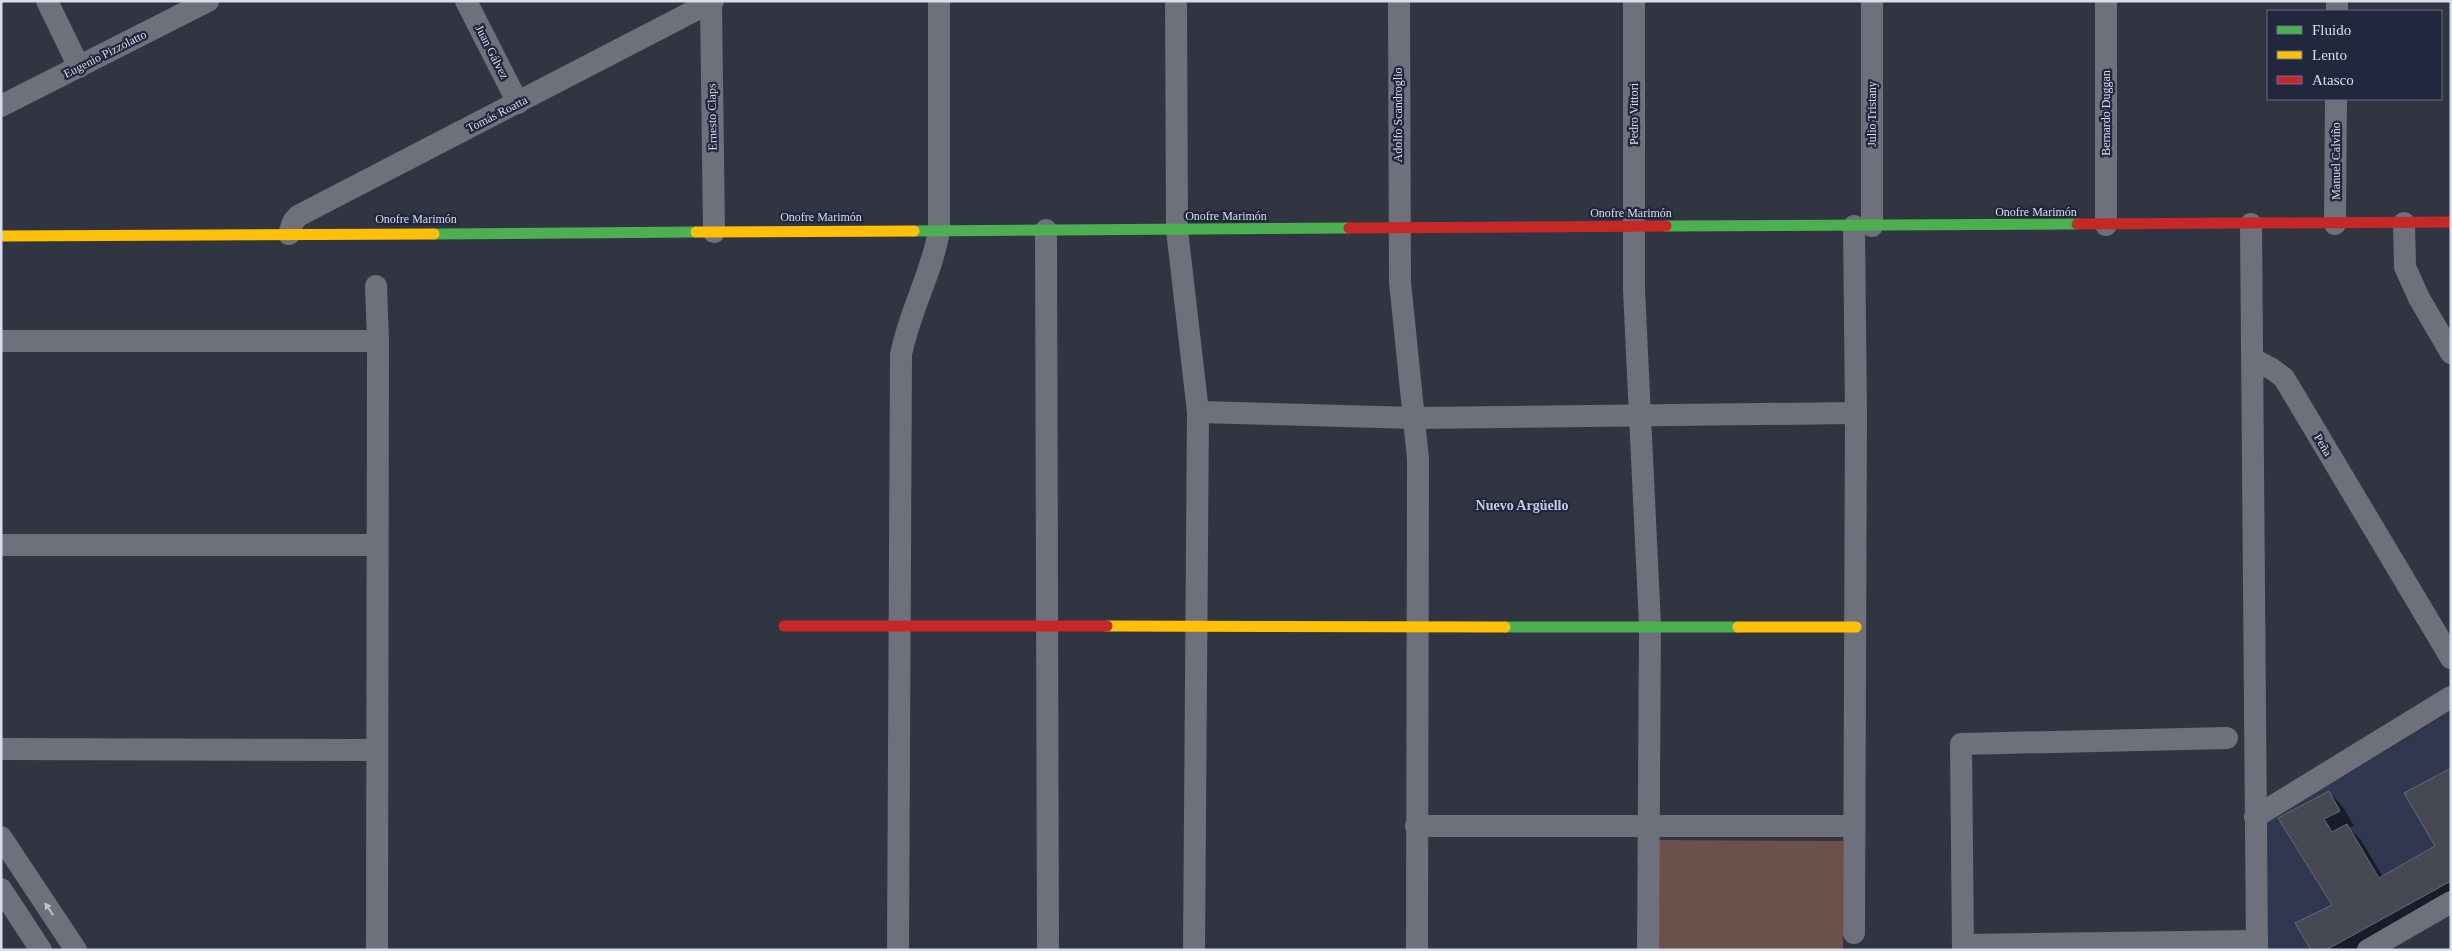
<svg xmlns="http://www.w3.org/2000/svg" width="2452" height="951" viewBox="0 0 2452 951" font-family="Georgia,serif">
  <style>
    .built { fill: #2f3751 }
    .green { fill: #6b504b }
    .shadow { fill: #0007 }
    .building { fill: #464954; stroke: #666a75 }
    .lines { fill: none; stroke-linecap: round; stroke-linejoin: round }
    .street { stroke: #6e717c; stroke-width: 22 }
    .fast { stroke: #4caf50; stroke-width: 11 }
    .slow { stroke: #ffc107; stroke-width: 11 }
    .jam { stroke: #c62828; stroke-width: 11 }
    .oneway { fill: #bec3d0 }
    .labels { text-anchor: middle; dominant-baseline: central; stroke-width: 4.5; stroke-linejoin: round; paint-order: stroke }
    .street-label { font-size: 12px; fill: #d9deec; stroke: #21273c }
    .neighbourhood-label { font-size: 14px; font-weight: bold; fill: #c1cbe7; stroke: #21273c }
  </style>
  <rect width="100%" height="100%" fill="#313441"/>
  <path class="built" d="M2451,713V888L2343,950H2261L2259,826Z"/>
  <path class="green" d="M1659,840L1843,841V950H1658Z"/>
  <path class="shadow" d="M2451,769V904L2367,950H2313L2334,906L2280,818L2329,792L2343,807L2354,826L2349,828L2361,840L2383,877L2437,847Z"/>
  <path class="building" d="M2451,768V881L2326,950H2311L2295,923L2332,905L2278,818L2329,791L2340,811L2324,819L2332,832L2347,824L2379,878L2435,846L2404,793Z"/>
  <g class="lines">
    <g class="street">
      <path d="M47,1L79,67"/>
      <path d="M466,1L518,103"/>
      <path d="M1176,1L1177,230L1198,412L1194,950"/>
      <path d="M1399,1L1400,282L1418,459L1417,950"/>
      <path d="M1634,1V290L1650,625L1648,950"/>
      <path d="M1872,1V226"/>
      <path d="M711,3L714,232"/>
      <path d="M2337,11V1"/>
      <path d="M1,106L208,1"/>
      <path d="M2404,223L2405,267L2419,298L2451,353"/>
      <path d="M2251,224L2257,950"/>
      <path d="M2335,224L2336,99"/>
      <path d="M2106,225V1"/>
      <path d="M1046,230L1048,950"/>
      <path d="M289,234L293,222L298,216L713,1"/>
      <path d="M376,286L378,341L377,950"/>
      <path d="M1,341H378"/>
      <path d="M2253,359L2272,369L2284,378L2451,658"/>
      <path d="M1198,412L1415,418L1856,413"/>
      <path d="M1,545H377"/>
      <path d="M1,749L377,750"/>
      <path d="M2255,817L2451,697"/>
      <path d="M1416,826H1853"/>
      <path d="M1,837L76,950"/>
      <path d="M1,889L41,950"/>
      <path d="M1854,933L1856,413L1854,226"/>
      <path d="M1963,945L2257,941"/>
      <path d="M898,950L901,355C909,312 932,273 939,231V1"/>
      <path d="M1963,950L1961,744L2227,738"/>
      <path d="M2368,950L2451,902"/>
    </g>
    <g class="fast">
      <path d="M1666,226L2077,224"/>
      <path d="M914,231L1349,228"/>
      <path d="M434,234L696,232"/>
      <path d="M1505,627H1738"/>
    </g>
    <g class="slow">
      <path d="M696,232L914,231"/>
      <path d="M1,236L434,234"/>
      <path d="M1107,626L1505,627"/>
      <path d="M1738,627H1856"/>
    </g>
    <g class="jam">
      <path d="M2077,224L2451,222"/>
      <path d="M1349,228L1666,226"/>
      <path d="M784,626H1107"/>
    </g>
  </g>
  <defs><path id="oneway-solid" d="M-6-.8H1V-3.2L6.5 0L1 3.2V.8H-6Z" transform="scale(1.25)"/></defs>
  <use class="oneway" href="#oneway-solid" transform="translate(49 909) rotate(-124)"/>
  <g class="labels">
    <g class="street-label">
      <text transform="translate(492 52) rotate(63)">Juan Gálvez</text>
      <text transform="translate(105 54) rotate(-27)">Eugenio Pizzolatto</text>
      <text transform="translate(2106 113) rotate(-90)">Bernardo Duggan</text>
      <text transform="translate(497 114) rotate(-27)">Tomás Roatta</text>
      <text transform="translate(1634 114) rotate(-90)">Pedro Vittori</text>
      <text transform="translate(1872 114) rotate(-90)">Julio Tristany</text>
      <text transform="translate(1398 115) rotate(-90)">Adolfo Scandroglio</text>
      <text transform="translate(712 117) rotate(-91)">Ernesto Claps</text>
      <text transform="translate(2336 161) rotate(-90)">Manuel Calviño</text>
      <text x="2036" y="212">Onofre Marimón</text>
      <text x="1631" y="213">Onofre Marimón</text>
      <text x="1226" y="216">Onofre Marimón</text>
      <text x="821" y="217">Onofre Marimón</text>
      <text x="416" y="219">Onofre Marimón</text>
      <text transform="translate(2323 445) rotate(59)">Peña</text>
    </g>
    <g class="neighbourhood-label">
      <text x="1522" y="505">Nuevo Argüello</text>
    </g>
  </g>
  <rect width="2452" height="951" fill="none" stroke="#d9deec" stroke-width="5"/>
  <rect x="2267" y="10" width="175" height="90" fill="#21273c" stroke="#6b7082"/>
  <rect x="2277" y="26" width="25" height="8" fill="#4caf50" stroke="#6b7082"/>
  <text x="2312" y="35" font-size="15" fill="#d9deec">Fluido</text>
  <rect x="2277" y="51" width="25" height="8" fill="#ffc107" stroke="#6b7082"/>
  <text x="2312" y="60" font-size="15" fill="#d9deec">Lento</text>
  <rect x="2277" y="76" width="25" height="8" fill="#c62828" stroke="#6b7082"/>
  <text x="2312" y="85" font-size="15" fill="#d9deec">Atasco</text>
</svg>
